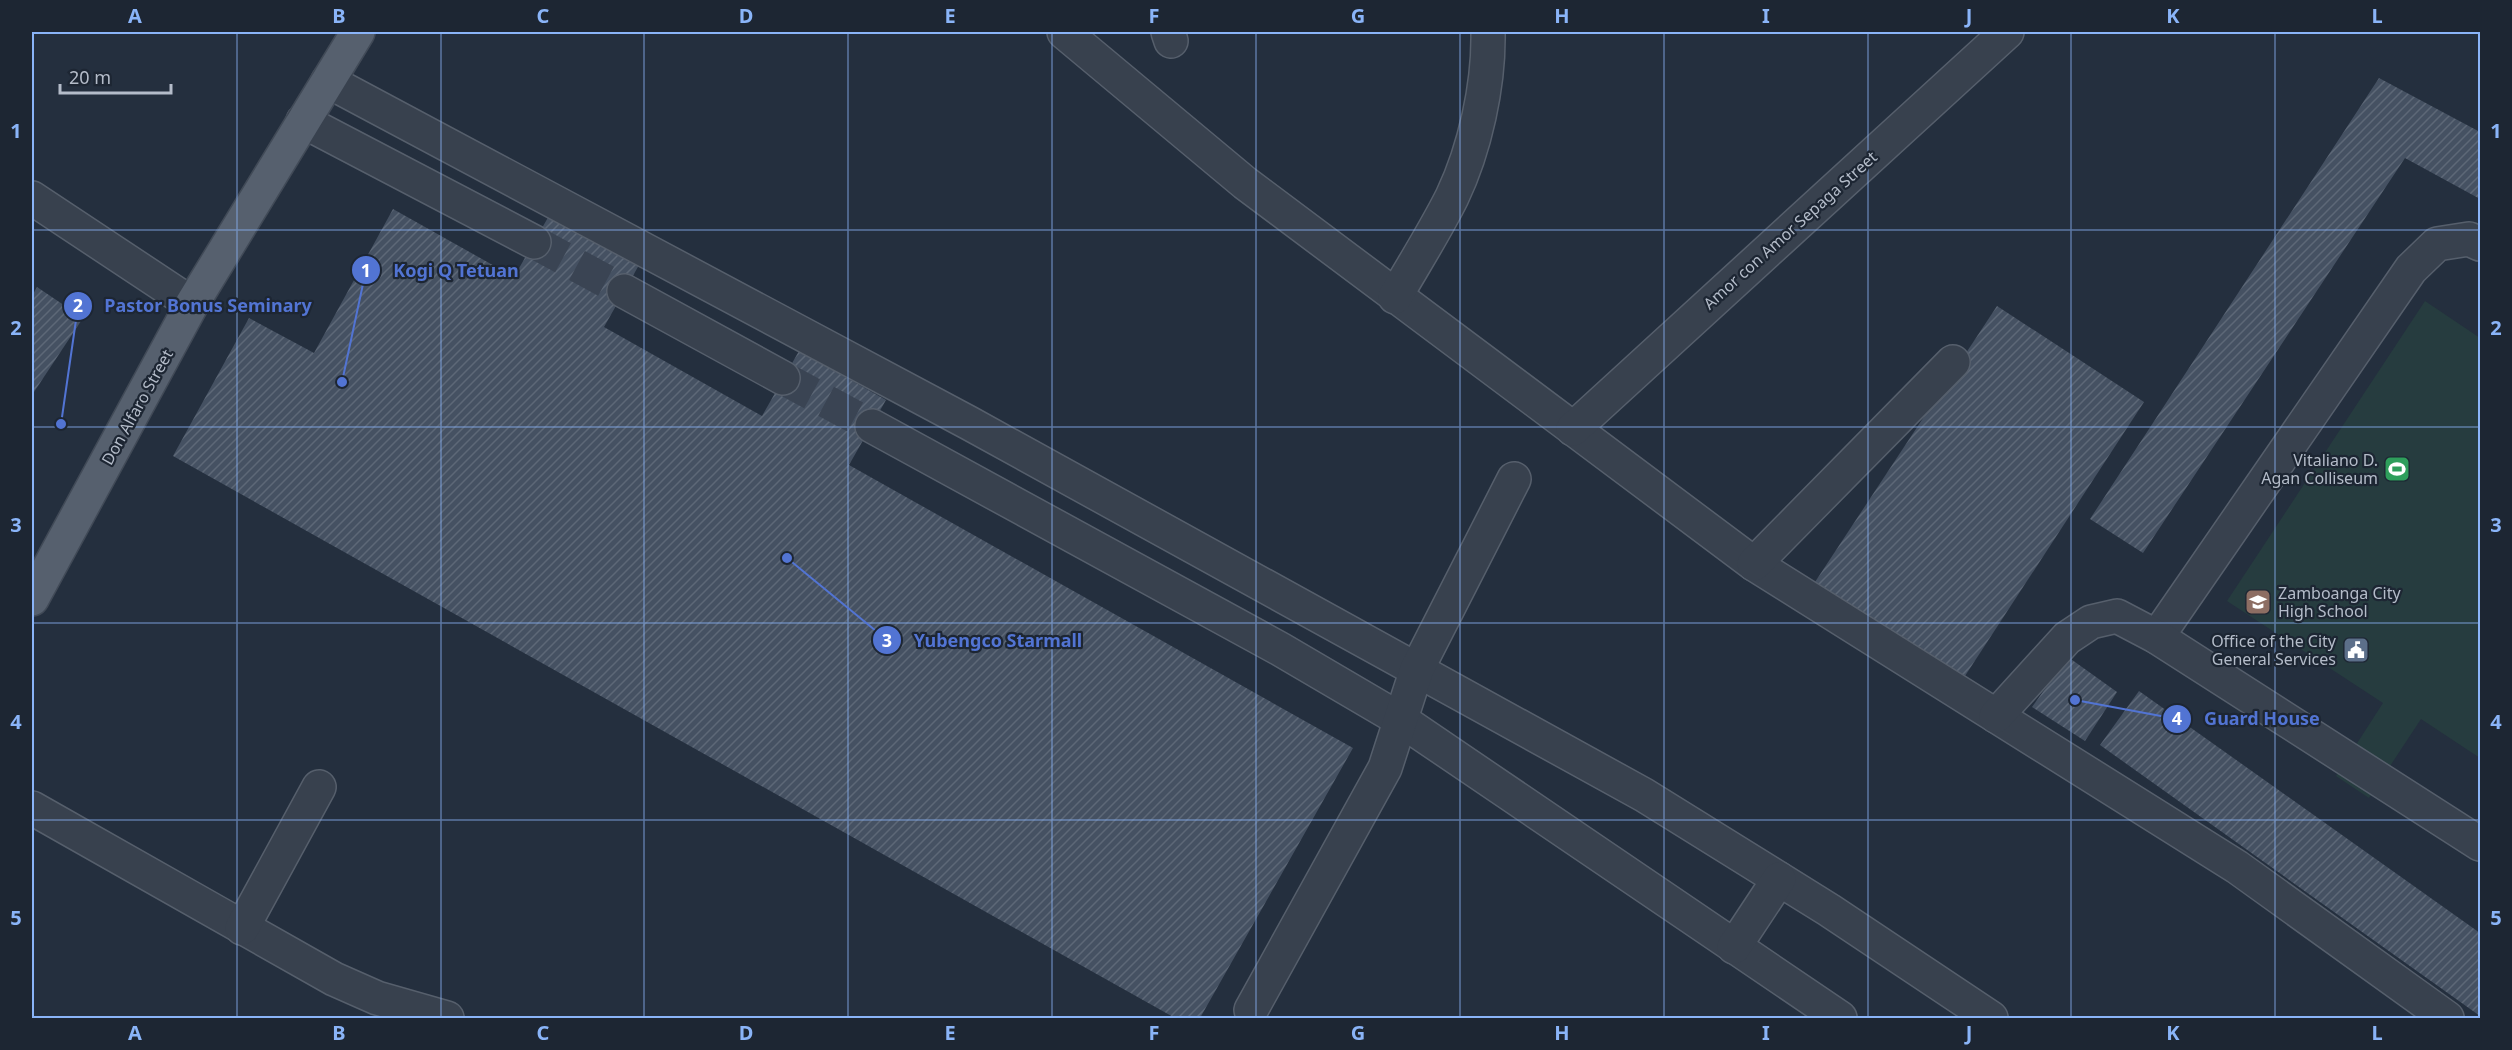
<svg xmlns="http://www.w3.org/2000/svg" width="2512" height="1050" viewBox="0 0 2512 1050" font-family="'Noto Sans',sans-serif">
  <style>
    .green { fill: #263c3f }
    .building { fill: url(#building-hatch) }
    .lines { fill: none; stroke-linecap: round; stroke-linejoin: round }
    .minor-tunnel { stroke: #3a4453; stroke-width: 33; stroke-dasharray: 33 16; stroke-linecap: butt }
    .minor-casing { stroke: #565f6c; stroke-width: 36 }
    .major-casing { stroke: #414a57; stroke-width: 36 }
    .minor { stroke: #38414e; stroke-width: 33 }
    .major { stroke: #56606e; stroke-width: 33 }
    .grid { fill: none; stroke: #8ab4f8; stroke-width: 1.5; stroke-opacity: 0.55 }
    .labels { text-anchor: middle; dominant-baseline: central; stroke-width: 4.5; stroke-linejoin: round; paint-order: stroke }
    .street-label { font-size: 16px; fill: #b4bcc9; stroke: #1d2633 }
    .poi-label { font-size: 16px; fill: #b4bcc9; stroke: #1d2633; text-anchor: end }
    .leader { fill: none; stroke: #5274d3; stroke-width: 2 }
    .callout-dot { fill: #5274d3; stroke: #1d2633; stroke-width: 2 }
    .mark-label { font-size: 18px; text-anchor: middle; font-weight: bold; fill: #fff }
    .callout-label { font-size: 18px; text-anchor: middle; font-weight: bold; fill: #5274d3; stroke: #1d2633; stroke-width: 4.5; stroke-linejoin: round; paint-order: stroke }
    .neatline { fill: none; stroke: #8ab4f8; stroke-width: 2 }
    .grid-label { font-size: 20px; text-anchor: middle; font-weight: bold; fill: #8ab4f8 }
  </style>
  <defs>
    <pattern id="building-hatch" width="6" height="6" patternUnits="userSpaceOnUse" patternTransform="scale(1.5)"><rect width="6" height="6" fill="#455162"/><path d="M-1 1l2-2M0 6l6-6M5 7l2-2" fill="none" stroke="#5d6877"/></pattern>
  </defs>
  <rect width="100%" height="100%" fill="#242f3e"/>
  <path class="green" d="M2425,301L2480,338V758L2421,719L2369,798L2336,776L2383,703L2227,601Z"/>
  <g class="building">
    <path d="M2379,78L2480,132V199L2405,158L2143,553L2090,519Z"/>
    <path d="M393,209L514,277L550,214L639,265L604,327L762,416L799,351L886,400L849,465L1353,748L1200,1018H1175L173,456L249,318L314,353Z"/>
    <path d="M37,287L83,318L32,395V296Z"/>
    <path d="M1997,306L2144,402L1963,679L1815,582Z"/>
    <path d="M2068,657L2117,692L2085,741L2032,707Z"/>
    <path d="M2139,691L2480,933V1016L2100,745Z"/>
  </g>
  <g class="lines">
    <g class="minor-tunnel">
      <path d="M534,242L624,291"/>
      <path d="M783,378L872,426"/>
    </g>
    <g class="minor-casing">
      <g id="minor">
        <path d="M1064,32L1245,183L1754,564L2237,867L2447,1018"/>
        <path d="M1168,32L1171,41"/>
        <path d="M328,81L969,423L1644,795L1829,910L1991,1018"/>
        <path d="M303,121L534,242"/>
        <path d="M32,198L192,304"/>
        <path d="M624,291L783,378"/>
        <path d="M1395,297C1414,264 1435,231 1452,197C1475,149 1489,85 1488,32"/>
        <path d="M872,426L1280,649L1401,720L1840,1018"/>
        <path d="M1573,429L2007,32"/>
        <path d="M1754,564L1953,362"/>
        <path d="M2157,637L2411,269L2437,244L2469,239L2480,244"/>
        <path d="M1996,716L2067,638L2091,622L2117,616L2157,637L2480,844"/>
        <path d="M32,808L334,979L377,998L447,1018"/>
        <path d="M242,928L319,787"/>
        <path d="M1734,947L1779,879"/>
        <path d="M1251,1010L1385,768L1417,669L1514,479"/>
      </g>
    </g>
    <g class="major-casing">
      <path id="major" d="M32,599L192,304L358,32"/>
    </g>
    <use href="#minor" class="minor"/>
    <use href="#major" class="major"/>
  </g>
  <path class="grid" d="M237,32V1018M441,32V1018M644,32V1018M848,32V1018M1052,32V1018M1256,32V1018M1460,32V1018M1664,32V1018M1868,32V1018M2071,32V1018M2275,32V1018M32,230H2480M32,427H2480M32,623H2480M32,820H2480"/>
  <defs>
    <g id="stadium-square" transform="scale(1.35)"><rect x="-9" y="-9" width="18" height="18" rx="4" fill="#2e9e5b" stroke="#1d2633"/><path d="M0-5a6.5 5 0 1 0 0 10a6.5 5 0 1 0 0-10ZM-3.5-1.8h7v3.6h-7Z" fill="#fff"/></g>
    <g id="school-square" transform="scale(1.35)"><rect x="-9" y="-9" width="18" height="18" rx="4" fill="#8d6e63" stroke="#1d2633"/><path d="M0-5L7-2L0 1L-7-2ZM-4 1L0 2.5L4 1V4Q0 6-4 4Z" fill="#fff"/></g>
    <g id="civic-square" transform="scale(1.35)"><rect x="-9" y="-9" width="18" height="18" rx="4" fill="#5c6f8a" stroke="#1d2633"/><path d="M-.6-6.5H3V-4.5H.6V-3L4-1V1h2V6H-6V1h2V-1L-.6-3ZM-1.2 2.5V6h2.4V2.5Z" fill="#fff"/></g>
  </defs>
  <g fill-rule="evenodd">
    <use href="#stadium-square" x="2397" y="469"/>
    <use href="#school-square" x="2258" y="602"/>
    <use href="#civic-square" x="2356" y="650"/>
  </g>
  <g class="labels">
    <g class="street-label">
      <text transform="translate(1790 230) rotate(-42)">Amor con Amor Sepaga Street</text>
      <text transform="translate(137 407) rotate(-61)">Don Alfaro Street</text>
    </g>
    <g class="poi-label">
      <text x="2378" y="460">Vitaliano D.<tspan x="2378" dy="18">Agan Colliseum</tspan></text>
      <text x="2278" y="593" text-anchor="start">Zamboanga City<tspan x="2278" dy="18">High School</tspan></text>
      <text x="2336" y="641">Office of the City<tspan x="2336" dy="18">General Services</tspan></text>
    </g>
  </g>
  <path class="leader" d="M342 382L366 270M61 424L78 306M787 558L887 640M2075 700L2177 719"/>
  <g class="callout-dot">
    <circle cx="342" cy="382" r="6"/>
    <circle cx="61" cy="424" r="6"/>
    <circle cx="787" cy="558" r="6"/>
    <circle cx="2075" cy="700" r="6"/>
    <circle cx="366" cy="270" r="15"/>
    <circle cx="78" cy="306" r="15"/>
    <circle cx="887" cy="640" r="15"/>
    <circle cx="2177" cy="719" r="15"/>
  </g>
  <g class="mark-label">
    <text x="366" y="277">1</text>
    <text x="78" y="312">2</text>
    <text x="887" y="647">3</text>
    <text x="2177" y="725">4</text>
  </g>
  <g class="callout-label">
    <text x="456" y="277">Kogi Q Tetuan</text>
    <text x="208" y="312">Pastor Bonus Seminary</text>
    <text x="998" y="647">Yubengco Starmall</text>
    <text x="2262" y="725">Guard House</text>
  </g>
  <rect width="2512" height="1050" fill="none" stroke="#1d2633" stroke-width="66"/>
  <path d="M60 84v9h111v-9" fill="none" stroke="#b4bcc9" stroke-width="3"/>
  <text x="69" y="84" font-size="18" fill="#b4bcc9" stroke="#1d2633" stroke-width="4.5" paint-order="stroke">20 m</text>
  <rect x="33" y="33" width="2446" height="984" class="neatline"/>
  <g class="grid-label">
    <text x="135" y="23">A</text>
    <text x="339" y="23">B</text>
    <text x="543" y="23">C</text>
    <text x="746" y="23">D</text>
    <text x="950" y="23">E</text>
    <text x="1154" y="23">F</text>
    <text x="1358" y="23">G</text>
    <text x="1562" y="23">H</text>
    <text x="1766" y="23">I</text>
    <text x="1969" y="23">J</text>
    <text x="2173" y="23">K</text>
    <text x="2377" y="23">L</text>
    <text x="16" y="138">1</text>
    <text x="2496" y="138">1</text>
    <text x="16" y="335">2</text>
    <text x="2496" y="335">2</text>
    <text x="16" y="532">3</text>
    <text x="2496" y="532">3</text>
    <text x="16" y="729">4</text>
    <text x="2496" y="729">4</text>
    <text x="16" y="925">5</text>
    <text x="2496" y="925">5</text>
    <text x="135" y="1040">A</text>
    <text x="339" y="1040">B</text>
    <text x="543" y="1040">C</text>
    <text x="746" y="1040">D</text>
    <text x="950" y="1040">E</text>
    <text x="1154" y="1040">F</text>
    <text x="1358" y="1040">G</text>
    <text x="1562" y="1040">H</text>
    <text x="1766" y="1040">I</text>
    <text x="1969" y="1040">J</text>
    <text x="2173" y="1040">K</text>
    <text x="2377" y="1040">L</text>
  </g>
</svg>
